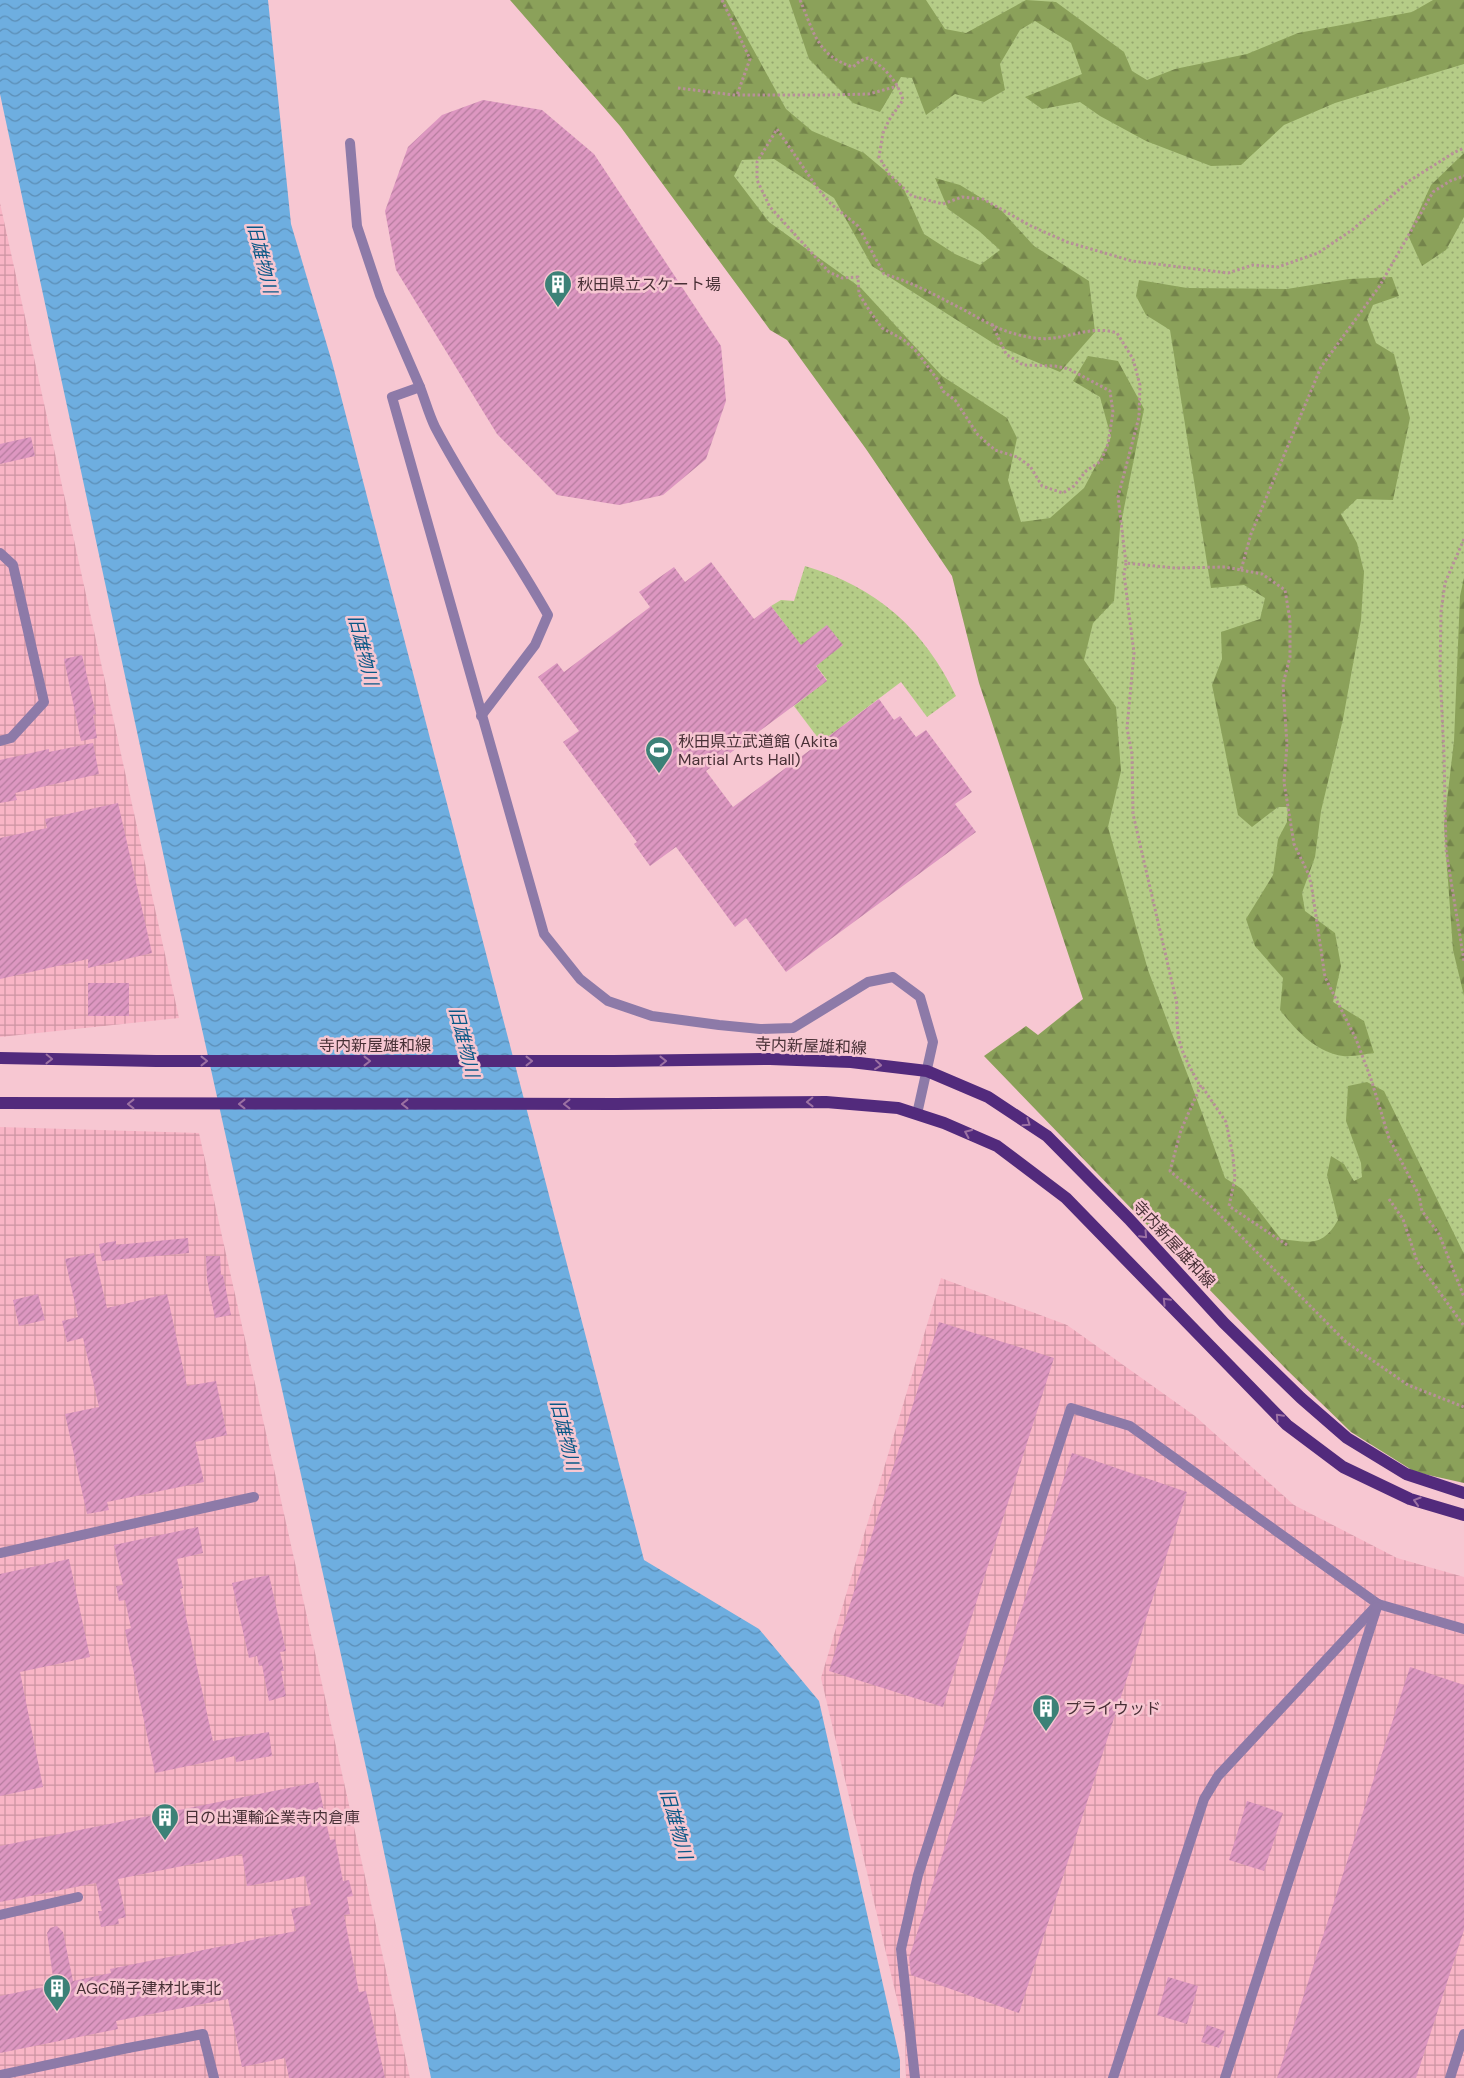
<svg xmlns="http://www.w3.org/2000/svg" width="1464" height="2078" viewBox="0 0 1464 2078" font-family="'DM Sans','Noto Sans JP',sans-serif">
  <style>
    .industrial { fill: url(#industrial-grid) }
    .grass { fill: url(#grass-dots) }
    .forest { fill: url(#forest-firs) }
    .water { fill: url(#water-waves) }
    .building { fill: url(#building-hatch) }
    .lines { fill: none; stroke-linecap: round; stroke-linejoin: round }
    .path { stroke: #b79099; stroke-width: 3; stroke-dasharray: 2.5 2.5; stroke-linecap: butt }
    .service { stroke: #8d7aa8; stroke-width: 10 }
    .minor { stroke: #8d7aa8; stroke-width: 10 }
    .primary { stroke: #522a7c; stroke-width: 12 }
    .oneway { stroke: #9c71a3 }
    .labels { text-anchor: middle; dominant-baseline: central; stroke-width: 5; stroke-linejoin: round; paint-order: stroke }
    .poi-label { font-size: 16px; fill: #483036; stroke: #f7c7d2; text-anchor: start }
    .street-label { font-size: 16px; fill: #483036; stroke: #f7c7d2 }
    .water-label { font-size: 18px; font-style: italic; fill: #095886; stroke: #f7c7d2 }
  </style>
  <defs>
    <pattern id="industrial-grid" width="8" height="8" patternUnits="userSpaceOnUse" patternTransform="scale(1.25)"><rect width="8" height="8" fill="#f9b5c6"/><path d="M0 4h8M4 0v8" fill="none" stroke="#cc94a2"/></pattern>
    <pattern id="grass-dots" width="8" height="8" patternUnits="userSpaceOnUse" patternTransform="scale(1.25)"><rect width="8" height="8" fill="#b5cc87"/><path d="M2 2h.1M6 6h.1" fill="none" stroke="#95a66f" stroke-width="1.8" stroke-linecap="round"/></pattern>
    <pattern id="forest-firs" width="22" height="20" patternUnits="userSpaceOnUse" patternTransform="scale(1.25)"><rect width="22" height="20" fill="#8ba15a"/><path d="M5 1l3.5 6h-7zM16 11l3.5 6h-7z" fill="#74844b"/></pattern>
    <pattern id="water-waves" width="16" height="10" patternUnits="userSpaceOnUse" patternTransform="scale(1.25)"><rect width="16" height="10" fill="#6eaee0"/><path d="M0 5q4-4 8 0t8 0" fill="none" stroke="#5c8eb6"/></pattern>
    <pattern id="building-hatch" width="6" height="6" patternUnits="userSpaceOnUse" patternTransform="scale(1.25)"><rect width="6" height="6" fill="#dd97c1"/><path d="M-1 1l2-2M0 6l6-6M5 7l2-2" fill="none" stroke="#b57c9e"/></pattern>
  </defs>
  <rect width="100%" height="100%" fill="#f7c7d2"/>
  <g class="industrial">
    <path d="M0,203L179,1018L0,1037Z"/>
    <path d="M0,1127L199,1133L410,2078H0Z"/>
    <path d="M941,1278L1067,1325L1195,1416L1294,1505L1397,1558L1464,1577V2078H906L905,2033L821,1678Z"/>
  </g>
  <g class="grass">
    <path d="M652,0H1464V1391L1233,1249L1036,617L719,207Z"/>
    <path d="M805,566C877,587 924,629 956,696L927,717L901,682L821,742L794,706L827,680L771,606L781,600L794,601Z"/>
  </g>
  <g class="forest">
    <path d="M510,0H726L786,109L812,131L864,153L902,185L924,234L955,254L980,265L1000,250L979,231L948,209L935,178L960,185L1001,210L1034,246L1089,281L1095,332L1060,372L996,345L872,266L834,198L774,159L742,160L734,176L769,222L861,288L942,376L1007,418L1017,438L1008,480L1021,522L1050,518L1084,488L1111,437L1100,397L1073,381L1088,356L1118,361L1144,409L1120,528L1114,601L1093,623L1084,660L1116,707L1121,771L1108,827L1148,970L1202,1113L1225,1178L1242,1189L1281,1239C1309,1242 1322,1248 1338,1220L1327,1175L1331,1156L1344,1164L1354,1181L1362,1177L1361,1163L1346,1121L1348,1086L1367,1082L1384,1091L1464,1254V1483L1415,1472L1351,1432L1287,1370L984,1056L1026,1026L1038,1035L1083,999L979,683L952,576L866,449L787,340L770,330L620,126Z"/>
    <path d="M789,0H926L945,29L966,33L1026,0L1056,2L1124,52L1132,71L1147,80L1175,69L1247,54L1298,33L1412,12L1433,0H1464V64L1335,103L1284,125L1241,165L1211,166L1146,141L1100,116L1080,102L1042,109L1025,97L1082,74L1071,43L1035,21L1020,30L1000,64L1005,90L984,102L955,94L926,115L912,78L901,77L880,112L853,103L809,59Z"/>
    <path d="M1464,153V217L1446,250L1422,266L1408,235L1431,185Z"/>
    <path d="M1392,277L1399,296L1373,305L1367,319L1376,343L1394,354L1410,418L1393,500L1357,499L1341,514L1357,543L1364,572L1361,620L1343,719L1321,811L1315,857L1302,893L1305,911L1335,933L1341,966L1333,1002L1364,1021L1374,1053C1365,1054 1352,1057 1343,1056C1315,1052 1296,1030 1280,1010L1283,978L1255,946L1246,919L1273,875L1278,839L1287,822L1288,807H1278L1252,827L1238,815L1212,685L1222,659L1221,632L1260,619L1265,598L1244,585L1211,588L1170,330L1146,315L1136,296L1139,280L1187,288L1287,289L1349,279Z"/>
    <path d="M1464,578V996L1453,950L1444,825L1454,741L1460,596Z"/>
  </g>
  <path class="water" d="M0,0H268L291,224L332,362L644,1560L759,1629L819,1701L900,2060V2078H431L373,1799L168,876L0,94Z"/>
  <g class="building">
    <path d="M483,100L542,110L594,154L721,346L726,401L706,459L663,495L619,505L557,495L497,434L396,270L385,211L408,147L442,115Z"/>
    <path d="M31,437L35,456L0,464V444Z"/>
    <path d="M711,562L754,619L771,606L801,645L827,625L843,645L816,666L827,681L706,771L733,807L879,699L894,720L900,716L916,737L926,730L972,792L955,804L976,832L786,972L746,918L735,927L676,847L650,866L634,844L637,842L563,742L579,731L538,677L557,663L564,672L650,607L639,592L674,567L685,582Z"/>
    <path d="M82,655L96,714L93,715L97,738L81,741L64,659Z"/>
    <path d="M93,743L99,774L15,793L17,800L0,803V760L49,749V752Z"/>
    <path d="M118,803L152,953L88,968V959L0,979V838L47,828L45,819Z"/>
    <rect x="88" y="983" width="41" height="33"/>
    <path d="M188,1238L189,1253L102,1261L99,1244L116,1241V1245Z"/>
    <path d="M94,1253L107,1308L167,1294L187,1386L216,1381L227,1435L195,1442L204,1482L107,1502L109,1510L87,1514L65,1414L99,1407L83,1338L67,1342L62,1321L78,1317L65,1259Z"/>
    <path d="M206,1256H220L221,1275H223L231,1315L215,1318L207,1279Z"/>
    <path d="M38,1294L45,1320L19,1326L13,1300Z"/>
    <path d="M939,1322L1054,1358L943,1707L829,1671Z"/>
    <path d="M1072,1453L1187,1492L1019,2013L911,1975L909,1958Z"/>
    <path d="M198,1527L203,1553L177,1559L183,1588L180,1589L213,1741L269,1732L272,1756L236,1762L235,1756L155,1773L125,1630L131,1628L125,1600L119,1601L116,1586L123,1585L114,1545Z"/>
    <path d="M69,1559L90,1657L20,1672L43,1787L0,1796V1574Z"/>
    <path d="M269,1575L286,1651L280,1652L284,1671H281L286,1696L269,1701L262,1665L259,1666L257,1656L249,1658L232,1583Z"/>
    <path d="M1410,1667L1464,1685V1930L1416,2078H1277Z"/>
    <path d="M318,1782L330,1840L335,1839L343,1881L349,1880L353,1896L347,1897L350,1914L344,1915L359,1992L366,1991L385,2078H289L285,2058L242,2067L228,1999L116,2021L118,2029L0,2053V1996L54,1985L47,1933L50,1928L57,1926L63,1932L73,1981L111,1973L110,1969L296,1931L291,1909L311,1905L305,1876L247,1886L242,1854L118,1879L126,1917L118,1919L119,1924L101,1927L98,1911H102L96,1883L0,1902V1846Z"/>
    <path d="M1247,1801L1283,1813L1264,1871L1229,1860Z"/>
    <path d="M1168,1977L1198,1986L1187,2024L1157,2015Z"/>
    <path d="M1207,2025L1225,2031L1219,2048L1201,2042Z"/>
  </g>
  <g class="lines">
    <g class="path">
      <path d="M722,0L750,59L737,95"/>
      <path d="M800,0C814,32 817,56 853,67L860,61L868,58C884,66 898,82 903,100L889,120L883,133L879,157L889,174L912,196L943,204L962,197L983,199L1031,226L1067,242L1132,261L1228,273L1253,265L1278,267L1318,253L1352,230L1409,181L1455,152L1464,148"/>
      <path d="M678,88L734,95H827L869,94L898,86"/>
      <path d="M992,324L1006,354L1023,365L1055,366L1069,369L1110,391L1113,412L1108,444L1101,461L1086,471L1074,486L1063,493L1042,486L1030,466L1017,457L995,450L978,435L955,400L943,391L937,379L917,352L904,340L882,328L871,313L859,294L858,277L842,278L829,272L770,207L757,180V162L777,129L818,189L831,204L858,226L884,274C912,282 937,296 964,310C979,318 995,328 1012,333C1025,337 1040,340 1054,338C1075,335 1096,326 1117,333L1133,359L1140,385L1139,417L1118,497L1126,563L1175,568L1225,567L1241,570L1251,534L1321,367L1379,287L1433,192L1450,181L1464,176"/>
      <path d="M1464,539L1445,583L1441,612L1440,673L1444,754L1446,850L1464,961"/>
      <path d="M1126,563L1124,574L1134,653L1127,728L1132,754L1133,814L1177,1004C1176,1042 1181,1051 1199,1084"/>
      <path d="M1241,570L1262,574L1285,590L1290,620V657L1283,684L1287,745L1284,782L1294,844L1309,875L1312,889L1325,977L1356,1039L1371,1079L1389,1138L1419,1195L1422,1211L1439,1234L1464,1297"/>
      <path d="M1389,1199L1403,1219L1417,1261L1464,1326"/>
      <path d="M1287,1245L1229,1206L1235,1178L1233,1156L1226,1122L1201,1085L1181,1130L1170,1171L1210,1205L1346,1342L1408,1385L1464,1407"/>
    </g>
    <g class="service">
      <path d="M0,553L13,565L44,702L11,738L0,741"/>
      <path d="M128,2048L203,2034L214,2078"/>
      <path d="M915,2078L901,1949L918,1875L1071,1408L1130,1426L1378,1604L1464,1629"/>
      <path d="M1113,2078L1204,1799L1218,1776L1378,1604"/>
      <path d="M1225,2078L1377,1607"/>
      <path d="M1450,2078L1464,2034"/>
    </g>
    <g class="minor">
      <path d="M350,143L357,226L380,295L420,387L392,397L544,934L580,979L608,1001L652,1016L719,1025L760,1029L793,1028L868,982L893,977L920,997L933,1042L917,1114"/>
      <path d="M420,387C425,400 429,415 435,427C469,492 512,551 548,615L535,645L481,716"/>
      <path d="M0,1553L254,1497"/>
      <path d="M0,1915L78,1897"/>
      <path d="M0,2075L128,2048"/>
    </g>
    <g class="primary">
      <path d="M0,1058L156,1061H614L770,1059L851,1062L927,1071L988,1097L1047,1136L1129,1219L1224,1323L1301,1398L1347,1438L1406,1474L1464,1493"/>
      <path d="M0,1103L616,1104L826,1102L898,1108L944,1123L997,1146L1066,1198L1287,1425L1343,1467L1410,1499L1464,1515"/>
    </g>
  </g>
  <defs><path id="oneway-chevron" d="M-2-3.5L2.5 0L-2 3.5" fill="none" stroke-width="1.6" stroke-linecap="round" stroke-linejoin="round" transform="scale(1.25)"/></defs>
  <g class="oneway">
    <use href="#oneway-chevron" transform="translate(49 1059) rotate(1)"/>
    <use href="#oneway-chevron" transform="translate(204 1061)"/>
    <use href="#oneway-chevron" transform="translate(367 1061)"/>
    <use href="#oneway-chevron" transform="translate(529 1061)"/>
    <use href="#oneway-chevron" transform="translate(663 1061) rotate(-1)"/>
    <use href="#oneway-chevron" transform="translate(878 1065) rotate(6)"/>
    <use href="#oneway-chevron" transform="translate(810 1102) rotate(179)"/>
    <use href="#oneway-chevron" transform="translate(131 1104) rotate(-180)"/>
    <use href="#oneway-chevron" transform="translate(242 1104) rotate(-180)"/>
    <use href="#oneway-chevron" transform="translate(405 1104) rotate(-180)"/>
    <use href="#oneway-chevron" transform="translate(567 1104) rotate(-180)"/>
    <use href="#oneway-chevron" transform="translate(1027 1123) rotate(34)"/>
    <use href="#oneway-chevron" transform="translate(968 1133) rotate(-156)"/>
    <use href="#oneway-chevron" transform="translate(1144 1235) rotate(47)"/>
    <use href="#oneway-chevron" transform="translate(1166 1301) rotate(-134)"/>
    <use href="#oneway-chevron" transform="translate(1279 1417) rotate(-134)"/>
    <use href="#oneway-chevron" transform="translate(1417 1501) rotate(-163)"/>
  </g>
  <defs>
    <g id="building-pin" transform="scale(1.4375)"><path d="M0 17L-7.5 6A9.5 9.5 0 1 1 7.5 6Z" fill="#3c8177" stroke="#f7c7d2"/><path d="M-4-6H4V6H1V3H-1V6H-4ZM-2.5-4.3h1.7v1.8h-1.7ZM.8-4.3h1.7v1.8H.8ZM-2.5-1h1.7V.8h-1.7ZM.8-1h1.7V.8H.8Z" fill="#fff"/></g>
    <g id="stadium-pin" transform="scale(1.4375)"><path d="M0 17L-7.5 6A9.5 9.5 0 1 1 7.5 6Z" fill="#3c8177" stroke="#f7c7d2"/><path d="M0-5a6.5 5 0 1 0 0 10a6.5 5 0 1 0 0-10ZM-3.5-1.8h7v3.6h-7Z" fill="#fff"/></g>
  </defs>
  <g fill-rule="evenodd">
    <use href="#building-pin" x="558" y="284"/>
    <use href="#stadium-pin" x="659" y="750"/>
    <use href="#building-pin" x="1046" y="1708"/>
    <use href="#building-pin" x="165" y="1817"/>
    <use href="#building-pin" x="57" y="1988"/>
  </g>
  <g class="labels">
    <g class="poi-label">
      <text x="577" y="284">秋田県立スケート場</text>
      <text x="678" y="741">秋田県立武道館 (Akita<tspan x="678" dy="18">Martial Arts Hall)</tspan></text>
      <text x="1065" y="1708">プライウッド</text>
      <text x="184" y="1817">日の出運輸企業寺内倉庫</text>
      <text x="76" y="1988">AGC硝子建材北東北</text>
    </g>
    <g class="street-label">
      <text x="375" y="1045">寺内新屋雄和線</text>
      <text transform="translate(811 1046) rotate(2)">寺内新屋雄和線</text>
      <text transform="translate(1174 1244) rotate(47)">寺内新屋雄和線</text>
    </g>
    <g class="water-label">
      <text transform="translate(262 258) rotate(76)">旧雄物川</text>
      <text transform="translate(363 650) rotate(76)">旧雄物川</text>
      <text transform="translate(464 1042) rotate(76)">旧雄物川</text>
      <text transform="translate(565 1435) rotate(76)">旧雄物川</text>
      <text transform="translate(676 1824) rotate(74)">旧雄物川</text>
    </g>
  </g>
</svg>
